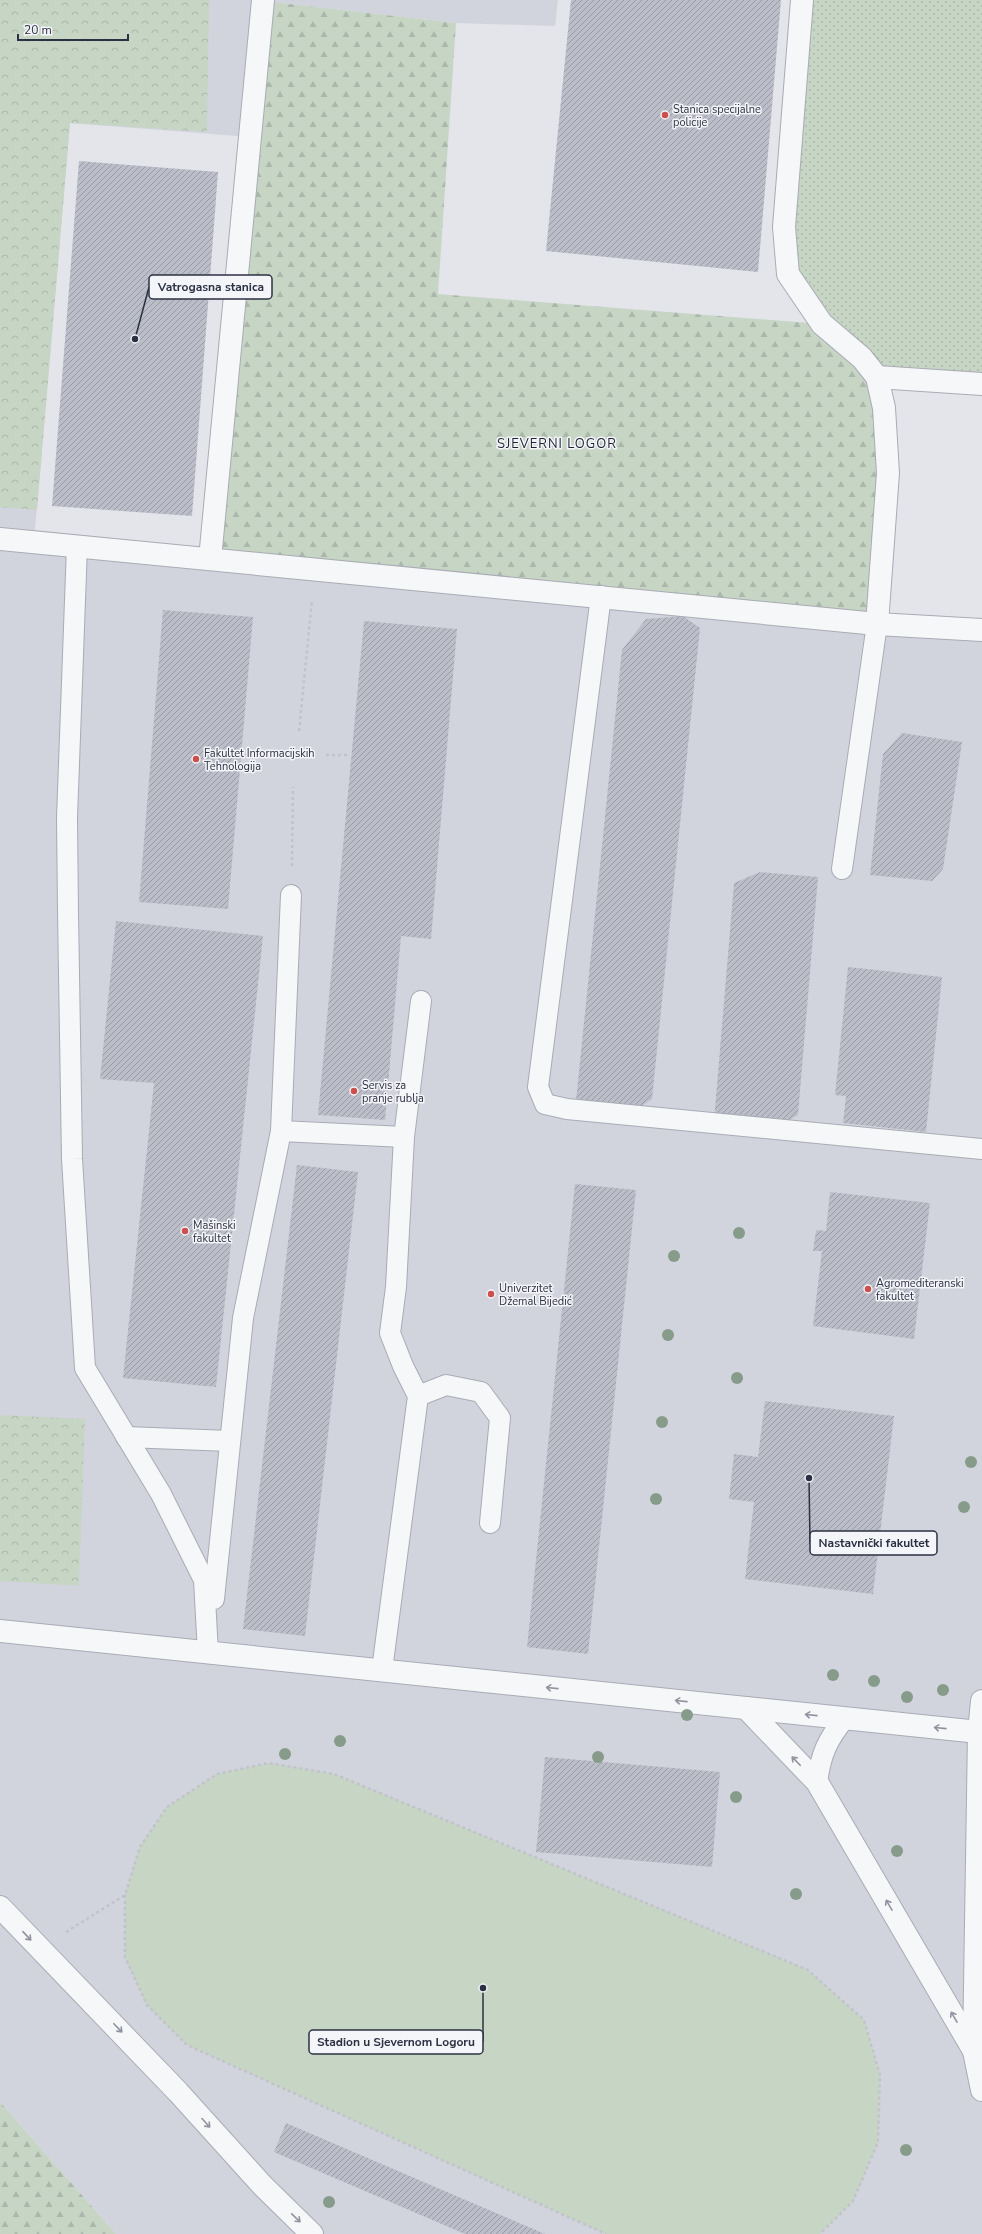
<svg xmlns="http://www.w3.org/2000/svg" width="982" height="2234" viewBox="0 0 982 2234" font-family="'Nunito Sans',sans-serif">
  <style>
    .built { fill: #d2d4dd }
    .grass { fill: url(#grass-dots) }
    .forest { fill: url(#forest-firs) }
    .park { fill: url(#park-crowns) }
    .pitch { fill: #c7d5c5 }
    .building { fill: url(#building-hatch) }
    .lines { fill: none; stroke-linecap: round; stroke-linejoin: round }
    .service-casing { stroke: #a9abb5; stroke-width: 22 }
    .minor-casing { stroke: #a9abb5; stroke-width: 24 }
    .path { stroke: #c1c3ca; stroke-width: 2.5; stroke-dasharray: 3 3; stroke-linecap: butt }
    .service { stroke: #f6f7f9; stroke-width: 20 }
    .minor { stroke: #f6f7f9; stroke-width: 22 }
    .tree { fill: #869b89 }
    .oneway { stroke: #91949e }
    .poi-dot { fill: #cc4e4d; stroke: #f4f5f8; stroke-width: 1.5 }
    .labels { text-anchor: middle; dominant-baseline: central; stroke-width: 3; stroke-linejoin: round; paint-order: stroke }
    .poi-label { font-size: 11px; fill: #2c3043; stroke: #f4f5f8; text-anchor: start }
    .quarter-label { font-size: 13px; letter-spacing: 1px; fill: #1e2234; stroke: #f4f5f8 }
    .leader { fill: none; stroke: #2c3043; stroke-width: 1.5 }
    .callout-dot { fill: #2c3043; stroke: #f4f5f8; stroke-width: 1.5 }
    .callout { fill: #f4f5f8; stroke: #2c3043; stroke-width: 1.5 }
    .callout-label { font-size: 12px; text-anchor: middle; font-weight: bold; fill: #2c3043 }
  </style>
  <defs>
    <pattern id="grass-dots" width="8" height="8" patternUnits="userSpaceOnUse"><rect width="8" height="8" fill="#c7d5c5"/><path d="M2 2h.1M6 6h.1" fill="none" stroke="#abb7aa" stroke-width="1.8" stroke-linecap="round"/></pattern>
    <pattern id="forest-firs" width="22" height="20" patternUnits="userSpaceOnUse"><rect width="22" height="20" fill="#c7d5c5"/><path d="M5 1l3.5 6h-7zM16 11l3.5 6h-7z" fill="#abb7aa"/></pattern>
    <pattern id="park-crowns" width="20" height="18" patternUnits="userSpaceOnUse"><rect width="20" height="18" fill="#c7d5c5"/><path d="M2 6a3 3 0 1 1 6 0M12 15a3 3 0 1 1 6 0" fill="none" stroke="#abb7aa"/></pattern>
    <pattern id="building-hatch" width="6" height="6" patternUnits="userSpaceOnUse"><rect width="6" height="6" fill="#bbbec8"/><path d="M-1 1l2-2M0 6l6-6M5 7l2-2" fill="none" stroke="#989ba4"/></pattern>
  </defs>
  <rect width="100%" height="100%" fill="#e4e5eb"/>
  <path class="built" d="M0,0H558L555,26L456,23L263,1L250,137L70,123L35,530L982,628V2234H116L0,2102Z"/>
  <path class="grass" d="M802,0H982V384L877,377L788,274Z"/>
  <g class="forest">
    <path d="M263,1L456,23L438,294L822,324L877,377L878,618L210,550Z"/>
    <path d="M0,2102L116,2234H0Z"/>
  </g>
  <g class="park">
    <path d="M0,0H209L207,132L70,123L37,510L0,507Z"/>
    <path d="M0,1415L85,1419L79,1586L0,1581Z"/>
  </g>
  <path class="pitch" d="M269,1763L334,1774L808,1970L864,2020L880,2075L878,2142L853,2201L820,2234H606L187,2045L147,2005L125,1957V1895L140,1847L167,1807L217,1774Z"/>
  <g class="building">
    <path d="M571,0H781L758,272L546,251Z"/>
    <path d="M79,161L218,172L192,516L52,506Z"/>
    <path d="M163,610L253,617L228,909L139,902Z"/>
    <path d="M683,616L700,628L652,1099L640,1107L576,1101L622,650L646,619Z"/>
    <path d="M364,621L457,629L431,939L401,936L385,1120L318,1115Z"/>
    <path d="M902,733L962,742L943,869L932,881L870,875L883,754Z"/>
    <path d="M760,872L818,877L798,1115L777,1127L714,1121L734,883Z"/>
    <path d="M116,921L263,936L216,1387L123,1378L154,1083L100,1079Z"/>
    <path d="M848,967L942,977L926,1132L843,1123L846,1096L835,1095Z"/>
    <path d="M297,1165L358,1172L305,1636L243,1629Z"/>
    <path d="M575,1184L636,1190L588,1654L527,1647Z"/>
    <path d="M830,1192L930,1203L914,1339L813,1326L822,1251H813L816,1230L826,1231Z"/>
    <path d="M765,1401L894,1416L873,1594L745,1579L754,1502L729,1499L734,1454L758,1457Z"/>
    <path d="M545,1757L720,1772L712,1867L536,1852Z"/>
    <path d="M286,2123L545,2234H465L274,2152Z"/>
  </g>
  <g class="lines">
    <g class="service-casing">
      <g id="service">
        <path d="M77,546L67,818L68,912L72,1159L85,1368L161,1494L204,1580L208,1653"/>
        <path d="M601,596L538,1087L545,1104L567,1109L982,1149"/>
        <path d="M842,869L877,624"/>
        <path d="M281,1131L404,1137"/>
        <path d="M418,1396L446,1385L481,1392L500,1418L490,1523"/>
        <path d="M126,1437L230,1441"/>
        <path d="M214,1599L243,1318L281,1131L291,895"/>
        <path d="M382,1670L418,1396L403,1366L390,1333L396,1287L404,1137L421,1001"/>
        <path d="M817,1782C821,1754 827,1740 845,1718"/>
      </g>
    </g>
    <g class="minor-casing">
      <g id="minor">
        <path d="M802,0L784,227L788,274L822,324L862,358L877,377L884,408L888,473L877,624"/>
        <path d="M877,377L982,384"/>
        <path d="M0,539L877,624L982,630"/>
        <path d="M210,559L263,0"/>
        <path d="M0,1631L979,1732"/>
        <path d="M982,1701L979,1732L974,2051L982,2090"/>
        <path d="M746,1708L817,1782L974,2051"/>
        <path d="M0,1907L178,2092L262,2185L312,2234"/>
      </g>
    </g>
    <g class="path">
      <path d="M299,731L312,600"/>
      <path d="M245,755L270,754"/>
      <path d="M326,755H349"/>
      <path d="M292,866L293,787"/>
      <path d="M125,1895V1957L147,2005L187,2045L606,2234"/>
      <path d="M66,1932L125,1895L140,1847L167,1807L217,1774L269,1763L334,1774L808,1970L864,2020L880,2075L878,2142L853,2201L820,2234"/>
    </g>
    <use href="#service" class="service"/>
    <use href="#minor" class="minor"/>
  </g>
  <g class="tree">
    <circle cx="739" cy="1233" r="6"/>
    <circle cx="674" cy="1256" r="6"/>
    <circle cx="668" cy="1335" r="6"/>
    <circle cx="737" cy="1378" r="6"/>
    <circle cx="662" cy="1422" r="6"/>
    <circle cx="971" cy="1462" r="6"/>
    <circle cx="656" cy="1499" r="6"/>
    <circle cx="964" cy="1507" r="6"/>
    <circle cx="833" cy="1675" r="6"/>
    <circle cx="874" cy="1681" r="6"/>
    <circle cx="943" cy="1690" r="6"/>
    <circle cx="907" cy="1697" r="6"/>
    <circle cx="687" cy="1715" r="6"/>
    <circle cx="340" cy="1741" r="6"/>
    <circle cx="285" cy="1754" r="6"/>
    <circle cx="598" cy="1757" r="6"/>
    <circle cx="736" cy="1797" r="6"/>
    <circle cx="897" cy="1851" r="6"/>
    <circle cx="796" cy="1894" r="6"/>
    <circle cx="906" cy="2150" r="6"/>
    <circle cx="329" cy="2202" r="6"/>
  </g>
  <defs><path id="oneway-shaft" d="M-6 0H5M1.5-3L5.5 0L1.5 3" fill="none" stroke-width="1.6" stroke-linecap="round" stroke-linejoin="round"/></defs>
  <g class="oneway">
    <use href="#oneway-shaft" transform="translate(552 1688) rotate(-174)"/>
    <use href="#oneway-shaft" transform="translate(681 1701) rotate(-174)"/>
    <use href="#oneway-shaft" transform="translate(811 1715) rotate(-174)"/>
    <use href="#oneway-shaft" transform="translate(940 1728) rotate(-174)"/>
    <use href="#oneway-shaft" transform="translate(796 1761) rotate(-134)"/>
    <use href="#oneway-shaft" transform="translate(889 1905) rotate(-120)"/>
    <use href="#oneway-shaft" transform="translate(27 1936) rotate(47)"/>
    <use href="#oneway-shaft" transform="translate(954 2017) rotate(-120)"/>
    <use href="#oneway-shaft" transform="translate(118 2028) rotate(46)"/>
    <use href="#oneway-shaft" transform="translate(206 2123) rotate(48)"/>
    <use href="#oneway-shaft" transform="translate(296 2218) rotate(44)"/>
  </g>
  <g class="poi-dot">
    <circle cx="665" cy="115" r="4"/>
    <circle cx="196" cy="759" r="4"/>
    <circle cx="354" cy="1091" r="4"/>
    <circle cx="185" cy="1231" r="4"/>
    <circle cx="868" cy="1289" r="4"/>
    <circle cx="491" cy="1294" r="4"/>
  </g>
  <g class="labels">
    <g class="poi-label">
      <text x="673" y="109">Stanica specijalne<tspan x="673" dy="13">policije</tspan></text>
      <text x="204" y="753">Fakultet Informacijskih<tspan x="204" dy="13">Tehnologija</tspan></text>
      <text x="362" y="1085">Servis za<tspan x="362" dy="13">pranje rublja</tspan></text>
      <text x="193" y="1225">Mašinski<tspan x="193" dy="13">fakultet</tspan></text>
      <text x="876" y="1283">Agromediteranski<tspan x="876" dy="13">fakultet</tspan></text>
      <text x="499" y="1288">Univerzitet<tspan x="499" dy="13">Džemal Bijedić</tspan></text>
    </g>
    <g class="quarter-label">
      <text x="557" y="444">SJEVERNI LOGOR</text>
    </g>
  </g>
  <path class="leader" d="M135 339L149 287M809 1478L810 1543M483 1988L483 2042"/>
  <g class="callout-dot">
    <circle cx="135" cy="339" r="4"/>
    <circle cx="809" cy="1478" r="4"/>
    <circle cx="483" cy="1988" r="4"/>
  </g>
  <g class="callout">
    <rect x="149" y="275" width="123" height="24" rx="4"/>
    <rect x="810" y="1531" width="127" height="24" rx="4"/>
    <rect x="309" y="2030" width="174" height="24" rx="4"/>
  </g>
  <g class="callout-label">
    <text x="211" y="291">Vatrogasna stanica</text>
    <text x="874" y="1547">Nastavnički fakultet</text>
    <text x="396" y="2046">Stadion u Sjevernom Logoru</text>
  </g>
  <path d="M18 34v6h110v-6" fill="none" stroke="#2c3043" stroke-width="2"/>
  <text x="24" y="34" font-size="12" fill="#2c3043" stroke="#f4f5f8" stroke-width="3" paint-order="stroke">20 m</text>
</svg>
